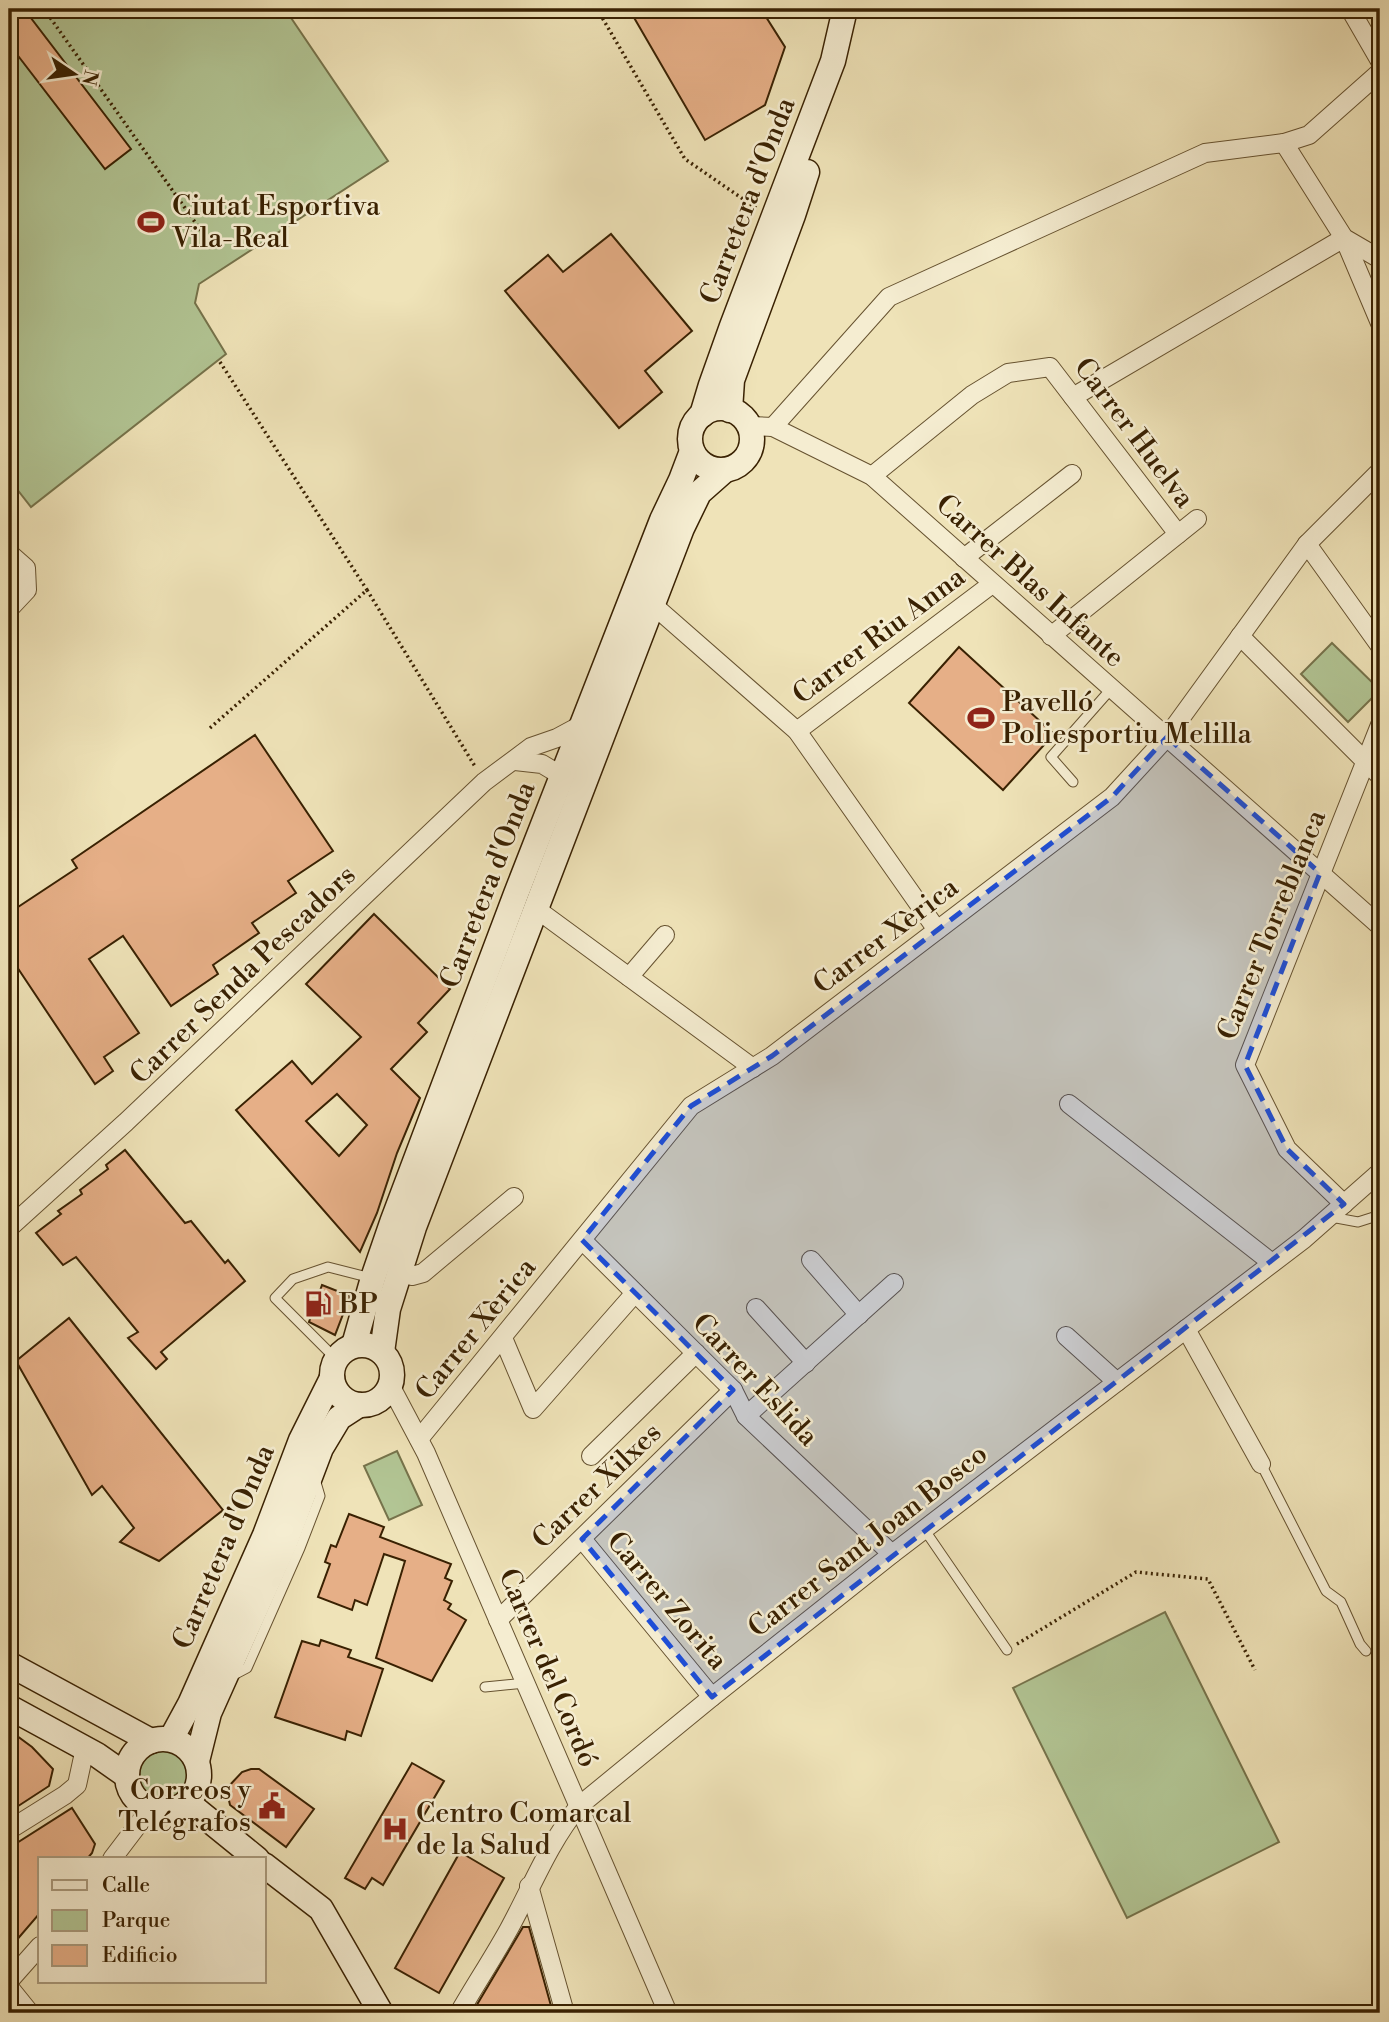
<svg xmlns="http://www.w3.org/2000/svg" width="1389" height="2022" viewBox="0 0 1389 2022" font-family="'Libre Bodoni',serif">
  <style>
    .green { fill: #b2c594; stroke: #76734b; stroke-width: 2 }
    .building { fill: #e6af87; stroke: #392102; stroke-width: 2; fill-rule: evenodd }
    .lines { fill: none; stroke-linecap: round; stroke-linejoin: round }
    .lane-casing { stroke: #665230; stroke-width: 11 }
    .street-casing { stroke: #665230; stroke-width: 20 }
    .secondary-casing { stroke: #392102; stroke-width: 27 }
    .path { stroke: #392102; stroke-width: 3.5; stroke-dasharray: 2 3.5; stroke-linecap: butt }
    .lane { stroke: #f5edd1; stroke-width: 9 }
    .street { stroke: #f5edd1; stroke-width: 18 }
    .secondary { stroke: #f5edd1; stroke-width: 24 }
    .marked { fill: #1d4ed8; fill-opacity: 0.2; stroke: #1d4ed8; stroke-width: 5; stroke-dasharray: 14 9; stroke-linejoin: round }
    .labels { text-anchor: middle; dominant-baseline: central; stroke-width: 5; stroke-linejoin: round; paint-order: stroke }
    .street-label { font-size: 28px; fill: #392102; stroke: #f5edd1 }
    .poi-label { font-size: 28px; fill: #392102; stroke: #f5edd1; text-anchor: start }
  </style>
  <rect width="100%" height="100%" fill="#efe3b8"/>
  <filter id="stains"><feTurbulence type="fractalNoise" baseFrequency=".00286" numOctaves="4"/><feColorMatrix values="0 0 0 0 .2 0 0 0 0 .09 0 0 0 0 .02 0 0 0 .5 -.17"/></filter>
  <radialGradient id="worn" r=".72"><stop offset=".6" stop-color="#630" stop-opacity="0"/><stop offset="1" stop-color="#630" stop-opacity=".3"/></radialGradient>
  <g class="green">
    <path d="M9,9H285L388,161L199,284L195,303L226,354L31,507L9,479Z"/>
    <path d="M1332,643L1380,690L1348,722L1301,674Z"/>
    <path d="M397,1451L422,1505L389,1520L364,1466Z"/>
    <path d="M1165,1612L1279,1842L1127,1918L1013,1688Z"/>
    <circle cx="164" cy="1775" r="25"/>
  </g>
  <g class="building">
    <path d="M15,9H24L131,149L105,169L9,44V13Z"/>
    <path d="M629,9H761L785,47L765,105L705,140Z"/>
    <path d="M611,234L692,331L645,371L662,392L619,428L505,291L548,255L563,272Z"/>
    <path d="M959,647L1054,734L1003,790L909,703Z"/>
    <path d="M255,735L333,851L288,881L296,893L252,923L259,933L213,965L218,974L171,1006L123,936L89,959L139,1033L104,1057L113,1071L95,1084L9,955V913L77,868L72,860Z"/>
    <path d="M374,914L450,989L418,1023L427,1032L391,1069L420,1098L397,1153L377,1213L360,1252L236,1110L292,1061L312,1084L361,1037L306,984ZM337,1094L367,1125L339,1156L306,1121Z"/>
    <path d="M125,1150L185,1223L191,1221L225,1263L228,1260L245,1281L161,1352L167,1359L156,1369L128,1338L138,1332L76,1257L63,1265L36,1233L61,1214L58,1211L82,1194L80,1190L108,1169L106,1165Z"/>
    <path d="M322,1285L350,1296L335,1335L309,1322Z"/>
    <path d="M69,1318L223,1510L159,1561L120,1542L134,1528L102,1486L92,1495L16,1361Z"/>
    <path d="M349,1514L384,1527L380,1537L451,1564L445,1578L452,1581L444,1600L451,1604L448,1609L466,1620L432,1681L376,1658L405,1561L384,1554L367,1605L355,1600L352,1610L318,1597L330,1564L325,1562L331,1545L336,1547Z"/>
    <path d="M321,1640L351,1650L348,1657L383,1669L361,1736L347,1731L345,1740L275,1717L302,1641L319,1646Z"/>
    <path d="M9,1730L32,1747L53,1769L49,1786L9,1812Z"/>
    <path d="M412,1763L444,1781L383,1885L372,1878L365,1889L345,1878Z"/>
    <path d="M251,1769H259L314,1809L286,1847L230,1805L228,1796L229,1786L242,1772Z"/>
    <path d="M72,1808L95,1844L92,1853L87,1859H40V1913L9,1949V1848Z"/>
    <path d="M460,1852L504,1878L439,1993L395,1968Z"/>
    <path d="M523,1927H529L553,2013H472Z"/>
  </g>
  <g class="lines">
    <g class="lane-casing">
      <g id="lane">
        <path d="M1073,782L1051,757L1111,689"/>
        <path d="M1331,1217L1358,1222L1380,1215"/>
        <path d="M336,1359L275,1298L293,1279L328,1267L371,1278"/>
        <path d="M1261,1464L1326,1591L1341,1602L1360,1644L1366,1651"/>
        <path d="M924,1529L1007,1650"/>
        <path d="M230,1677L247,1668L300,1548L320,1496L315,1479"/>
        <path d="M485,1687L525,1683"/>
      </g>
    </g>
    <g class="street-casing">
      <g id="street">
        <path d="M1350,9L1380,61"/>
        <path d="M1284,143L1344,238L1380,259"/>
        <path d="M1073,397L1344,238L1380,323"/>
        <path d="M749,426L773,427L872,476L1380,926"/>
        <path d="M773,427L889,297L1205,153L1284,143L1309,135L1380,72"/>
        <path d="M872,476L972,395L1008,373L1050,367L1178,534"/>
        <path d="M1307,544L1380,646"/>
        <path d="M9,553L26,568L27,590L12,606H9"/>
        <path d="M964,558L1072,474"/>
        <path d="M652,604L797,731L937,930"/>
        <path d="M1051,636L1197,519"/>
        <path d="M1240,636L1380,776"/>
        <path d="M797,731L992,584"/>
        <path d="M515,761L542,764L562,776"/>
        <path d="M535,908L753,1068"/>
        <path d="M629,977L665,935"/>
        <path d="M1069,1104L1272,1263"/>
        <path d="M1344,1204L1287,1149L1245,1065L1380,725"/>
        <path d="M9,1228L126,1122L484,782L531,747L557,738L583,724"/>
        <path d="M582,1240L733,1390L746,1416L892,1554"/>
        <path d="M811,1260L859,1315"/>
        <path d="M398,1273L412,1276L423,1273L514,1197"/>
        <path d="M756,1308L806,1363"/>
        <path d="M1186,1329L1261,1464"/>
        <path d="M1066,1336L1117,1382"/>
        <path d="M503,1338L533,1409L635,1293"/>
        <path d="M390,1385L426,1453L668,2013"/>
        <path d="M746,1416L894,1283"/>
        <path d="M419,1439L691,1106L772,1056L1112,797L1167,737L1307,544L1380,471"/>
        <path d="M591,1456L696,1353"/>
        <path d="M582,1539L712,1697"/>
        <path d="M498,1620L733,1390"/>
        <path d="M9,1830L65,1795L77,1785L85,1748"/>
        <path d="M112,1859L150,1809"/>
        <path d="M529,1886L565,2013"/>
        <path d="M9,1981L40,1946"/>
        <path d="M9,1987L30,2013"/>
        <path d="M459,2013C475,1985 493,1958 509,1929C532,1887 548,1844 579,1806L712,1697L892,1554L1304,1239L1380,1172"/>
      </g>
    </g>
    <g class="secondary-casing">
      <g id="secondary">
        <circle cx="721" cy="439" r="31"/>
        <path d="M730,410L732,380L793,215L807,172"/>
        <path d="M702,415L711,385L732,326L833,61L845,9"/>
        <circle cx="362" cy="1375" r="30"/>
        <path d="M354,1345L373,1278L393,1220L516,894L662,520L681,480L692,451"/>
        <path d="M382,1352L388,1309L414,1227L682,528L699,493L725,470"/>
        <path d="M9,1664L151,1741"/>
        <path d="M9,1707L97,1755L127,1776"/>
        <path d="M171,1739L190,1704L265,1535L301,1440L332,1378"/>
        <circle cx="163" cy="1775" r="36"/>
        <path d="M197,1761L209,1713L285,1543L321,1448L339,1418L359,1405"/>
        <path d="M188,1803L257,1859"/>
        <path d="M264,1865L321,1909L381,2013"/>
      </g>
    </g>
    <g class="path">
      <path d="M44,9L202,232"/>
      <path d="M597,9L685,159L756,208"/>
      <path d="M9,13L14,9"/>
      <path d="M47,13L53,9"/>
      <path d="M220,362L367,590"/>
      <path d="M210,728L367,590L476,768"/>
      <path d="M1017,1644L1136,1572L1208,1579L1255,1670"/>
    </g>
    <use href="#lane" class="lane"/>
    <use href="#street" class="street"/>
    <use href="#secondary" class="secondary"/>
  </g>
  <path class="marked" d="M1167,737L1320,873L1245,1065L1287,1149L1344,1204L712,1697L582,1539L733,1390L582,1240L691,1106L772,1056L1112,797Z"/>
  <defs>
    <g id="stadium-bare" transform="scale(2.1)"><path d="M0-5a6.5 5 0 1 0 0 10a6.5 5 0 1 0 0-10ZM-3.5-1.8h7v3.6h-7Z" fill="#8f2418" stroke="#f5edd1" stroke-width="2.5" paint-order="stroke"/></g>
    <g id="fuel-bare" transform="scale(2.1)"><path d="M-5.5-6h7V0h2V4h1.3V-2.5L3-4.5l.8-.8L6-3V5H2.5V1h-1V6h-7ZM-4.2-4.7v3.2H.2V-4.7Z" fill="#8f2418" stroke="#f5edd1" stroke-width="2.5" paint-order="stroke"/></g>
    <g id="civic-bare" transform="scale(2.1)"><path d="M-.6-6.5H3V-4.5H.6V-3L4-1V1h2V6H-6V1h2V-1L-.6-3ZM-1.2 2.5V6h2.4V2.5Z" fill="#8f2418" stroke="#f5edd1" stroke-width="2.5" paint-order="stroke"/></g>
    <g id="hospital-bare" transform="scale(2.1)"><path d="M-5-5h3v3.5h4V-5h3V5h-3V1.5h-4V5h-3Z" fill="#8f2418" stroke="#f5edd1" stroke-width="2.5" paint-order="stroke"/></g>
  </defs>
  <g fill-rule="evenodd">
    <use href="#stadium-bare" x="151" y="222"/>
    <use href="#stadium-bare" x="981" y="718"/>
    <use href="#fuel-bare" x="318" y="1304"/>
    <use href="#civic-bare" x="272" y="1806"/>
    <use href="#hospital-bare" x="395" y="1829"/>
  </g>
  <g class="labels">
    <g class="street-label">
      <text transform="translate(748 201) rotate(-69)">Carretera d'Onda</text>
      <text transform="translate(1134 433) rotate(53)">Carrer Huelva</text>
      <text transform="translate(1030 581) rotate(42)">Carrer Blas Infante</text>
      <text transform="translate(879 636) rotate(-37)">Carrer Riu Anna</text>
      <text transform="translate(488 885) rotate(-69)">Carretera d'Onda</text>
      <text transform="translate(1272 925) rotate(-68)">Carrer Torreblanca</text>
      <text transform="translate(886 936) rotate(-37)">Carrer Xèrica</text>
      <text transform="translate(243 975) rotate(-44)">Carrer Senda Pescadors</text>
      <text transform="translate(476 1329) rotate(-51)">Carrer Xèrica</text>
      <text transform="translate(755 1380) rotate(47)">Carrer Eslida</text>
      <text transform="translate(597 1486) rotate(-44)">Carrer Xilxes</text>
      <text transform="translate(868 1541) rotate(-38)">Carrer Sant Joan Bosco</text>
      <text transform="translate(224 1547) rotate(-67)">Carretera d'Onda</text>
      <text transform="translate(667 1601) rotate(50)">Carrer Zorita</text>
      <text transform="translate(548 1668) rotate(67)">Carrer del Cordó</text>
    </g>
    <g class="poi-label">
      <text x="172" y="206">Ciutat Esportiva<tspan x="172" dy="32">Vila-Real</tspan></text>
      <text x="1002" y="702">Pavelló<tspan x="1002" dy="32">Poliesportiu Melilla</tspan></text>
      <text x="339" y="1304">BP</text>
      <text x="251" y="1790" text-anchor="end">Correos y<tspan x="251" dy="32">Telégrafos</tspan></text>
      <text x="416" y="1813">Centro Comarcal<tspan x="416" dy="32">de la Salud</tspan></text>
    </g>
  </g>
  <rect width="1389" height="2022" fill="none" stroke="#efe3b8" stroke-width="35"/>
  <rect x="10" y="10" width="1368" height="2001" fill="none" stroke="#392102" stroke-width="3.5"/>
  <rect x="18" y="18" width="1354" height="1987" fill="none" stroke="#392102" stroke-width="2"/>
  <rect x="38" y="1857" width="228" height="126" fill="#f5edd1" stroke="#aa9b7e" stroke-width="2"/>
  <rect x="52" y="1880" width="35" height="10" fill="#f5edd1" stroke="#aa9b7e" stroke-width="2"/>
  <text x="102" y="1892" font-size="21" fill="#392102">Calle</text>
  <rect x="52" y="1910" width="35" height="21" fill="#b2c594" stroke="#aa9b7e" stroke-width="2"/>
  <text x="102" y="1927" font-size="21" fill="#392102">Parque</text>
  <rect x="52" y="1945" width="35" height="21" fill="#e6af87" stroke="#aa9b7e" stroke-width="2"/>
  <text x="102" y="1962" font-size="21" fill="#392102">Edificio</text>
  <g transform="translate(74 74) rotate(103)" stroke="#f5edd1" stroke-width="5" paint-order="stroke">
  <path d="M0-5L12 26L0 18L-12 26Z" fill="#392102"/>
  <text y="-10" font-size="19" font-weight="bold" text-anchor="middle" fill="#392102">N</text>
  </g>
  <rect width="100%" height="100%" filter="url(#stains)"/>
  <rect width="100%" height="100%" fill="url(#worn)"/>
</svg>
